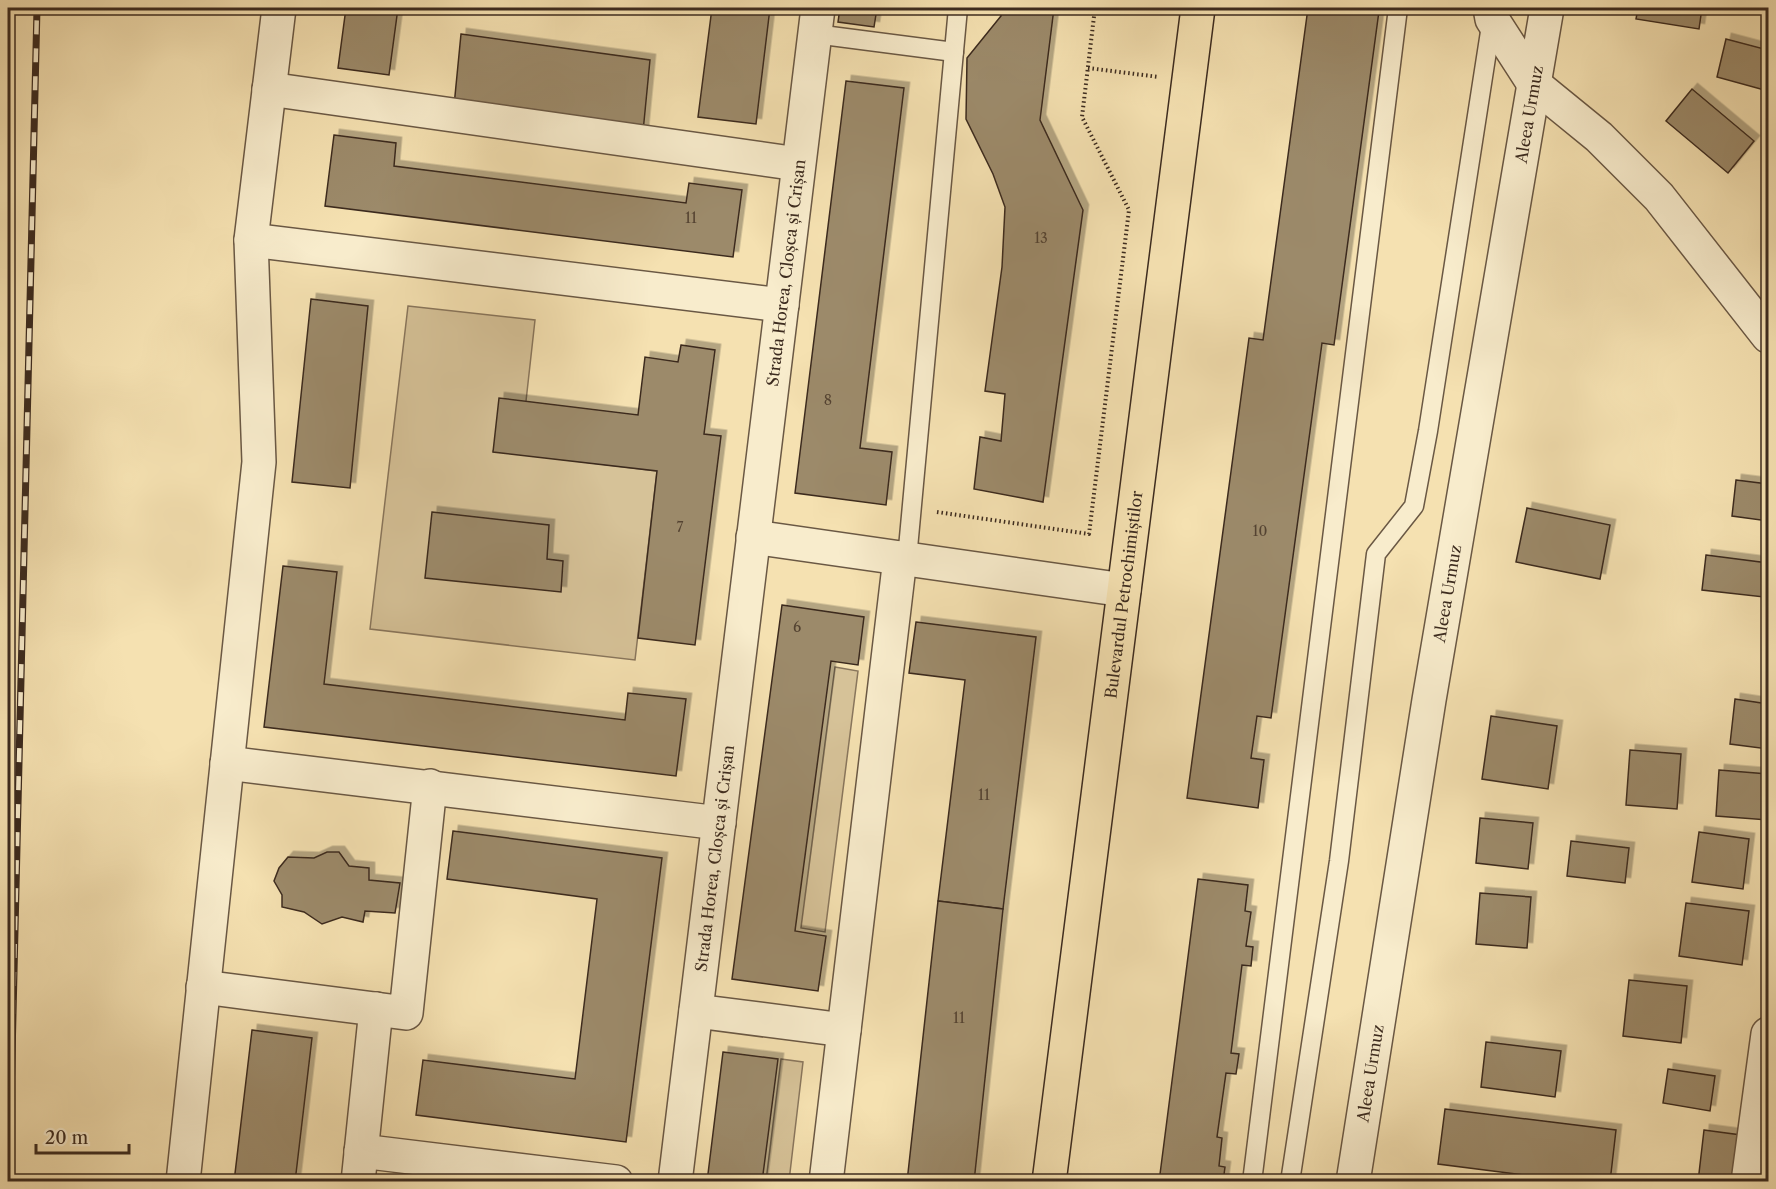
<svg xmlns="http://www.w3.org/2000/svg" width="1776" height="1189" viewBox="0 0 1776 1189" font-family="'Libre Caslon Text',serif">
  <style>
    .green { fill: #d6c298; stroke: #89765c; stroke-width: 1.5 }
    .building { fill: #9c8a6b; stroke: #3c2b1f; stroke-width: 1.5; filter: url(#shadow) }
    .lines { fill: none; stroke-linecap: round; stroke-linejoin: round }
    .lane-casing { stroke: #6a5844; stroke-width: 21 }
    .street-casing { stroke: #6a5844; stroke-width: 36 }
    .primary-casing { stroke: #3c2b1f; stroke-width: 36 }
    .path { stroke: #3c2b1f; stroke-width: 4; stroke-dasharray: 1.5 3; stroke-linecap: butt }
    .lane { stroke: #f8eccc; stroke-width: 18 }
    .street { stroke: #f8eccc; stroke-width: 33 }
    .primary { stroke: #f5e1b1; stroke-width: 33 }
    .rail-casing { stroke: #3c2b1f; stroke-width: 7 }
    .rail { stroke: #f8eccc; stroke-width: 4.5; stroke-dasharray: 14; stroke-linecap: butt }
    .labels { text-anchor: middle; dominant-baseline: central; stroke-width: 5; stroke-linejoin: round; paint-order: stroke }
    .number-label { font-size: 14px; fill: #544332 }
    .street-label { font-size: 16px; fill: #3c2b1f; stroke: #f8eccc }
  </style>
  <defs>
    <filter id="shadow"><feDropShadow dx="5.5" dy="-5.5" stdDeviation="0" flood-color="#0004"/></filter>
  </defs>
  <rect width="100%" height="100%" fill="#f5e1b1"/>
  <filter id="stains"><feTurbulence type="fractalNoise" baseFrequency=".00333" numOctaves="4"/><feColorMatrix values="0 0 0 0 .2 0 0 0 0 .09 0 0 0 0 .02 0 0 0 .5 -.17"/></filter>
  <radialGradient id="worn" r=".72"><stop offset=".6" stop-color="#630" stop-opacity="0"/><stop offset="1" stop-color="#630" stop-opacity=".3"/></radialGradient>
  <g class="green">
    <path d="M408,306L535,320L526,401L493,451L657,471L635,660L370,629Z"/>
    <path d="M835,667L858,671L825,932L801,928Z"/>
    <path d="M781,1059L803,1062L789,1181H766Z"/>
  </g>
  <g class="building">
    <path d="M346,8H398L389,75L338,68Z"/>
    <path d="M712,8H770L756,124L698,117Z"/>
    <path d="M840,8H877L874,27L838,22Z"/>
    <path d="M1001,8H1054L1040,120L1083,210L1043,502L974,489L980,437L1001,441L1005,394L985,391L1002,267L1005,207L993,174L966,119L967,58L1001,16Z"/>
    <path d="M1308,8L1379,11L1334,345L1322,343L1271,718L1257,716L1251,758L1264,760L1258,808L1187,798L1249,338L1263,340Z"/>
    <path d="M1638,8H1702L1699,29L1636,19Z"/>
    <path d="M461,34L650,60L643,132L454,106Z"/>
    <path d="M1726,39L1768,50V91L1717,77Z"/>
    <path d="M846,81L904,88L860,448L892,452L886,505L795,493Z"/>
    <path d="M1692,89L1754,141L1728,173L1666,121Z"/>
    <path d="M334,135L396,143L394,166L686,203L689,183L742,190L733,257L325,206Z"/>
    <path d="M311,299L368,306L350,488L292,482Z"/>
    <path d="M681,345L715,350L704,434L721,436L695,645L638,638L657,471L493,452L499,398L638,415L645,357L678,362Z"/>
    <path d="M1736,480L1768,484V521L1732,516Z"/>
    <path d="M1527,508L1610,525L1600,579L1516,562Z"/>
    <path d="M432,512L549,525L547,559L563,561L561,592L425,578Z"/>
    <path d="M1706,555L1768,563L1764,597L1702,590Z"/>
    <path d="M283,566L337,572L324,684L625,720L628,693L686,699L676,776L264,727Z"/>
    <path d="M782,605L864,617L858,665L831,661L795,931L826,936L818,991L732,979Z"/>
    <path d="M916,622L1036,637L1003,909L938,901L965,680L909,673Z"/>
    <path d="M1735,699L1768,704V749L1730,744Z"/>
    <path d="M1491,716L1557,726L1548,789L1482,779Z"/>
    <path d="M1630,750L1681,754L1677,809L1626,805Z"/>
    <path d="M1719,770L1768,774V820L1716,816Z"/>
    <path d="M1480,818L1533,823L1528,869L1476,863Z"/>
    <path d="M453,831L662,858L626,1142L416,1115L423,1060L575,1079L597,899L447,879Z"/>
    <path d="M1699,832L1749,839L1743,889L1692,882Z"/>
    <path d="M1571,841L1629,848L1625,883L1567,876Z"/>
    <path d="M327,852H339L349,866L369,868V880L400,883L395,913L365,911L363,922L342,917L322,924L304,912L282,907V895L274,881L279,868L288,857L314,858Z"/>
    <path d="M1198,879L1248,885L1245,911L1251,912L1246,946L1253,947L1251,966L1242,965L1231,1053L1239,1054L1236,1074L1226,1073L1217,1137L1222,1138L1219,1166L1225,1167L1223,1182H1159Z"/>
    <path d="M1480,893L1531,897L1527,948L1476,944Z"/>
    <path d="M938,901L1003,909L974,1182H907Z"/>
    <path d="M1686,903L1749,911L1742,965L1679,956Z"/>
    <path d="M1629,980L1687,986L1681,1043L1623,1036Z"/>
    <path d="M252,1030L312,1038L295,1182H234Z"/>
    <path d="M1486,1042L1561,1051L1555,1097L1481,1087Z"/>
    <path d="M723,1052L778,1059L762,1182H707Z"/>
    <path d="M1668,1069L1715,1076L1710,1111L1663,1103Z"/>
    <path d="M1445,1109L1616,1130L1610,1182H1580L1438,1164Z"/>
    <path d="M1704,1130L1741,1135L1735,1182H1698Z"/>
  </g>
  <g class="lines">
    <g class="lane-casing">
      <g id="lane">
        <path d="M815,34L954,52"/>
        <path d="M907,559L958,8"/>
        <path d="M1252,1182L1398,8"/>
        <path d="M1290,1182L1339,861L1376,554L1414,506L1428,431L1492,19"/>
      </g>
    </g>
    <g class="street-casing">
      <g id="street">
        <path d="M1490,8L1492,19L1534,84L1599,137L1659,197L1768,336"/>
        <path d="M269,89L798,164"/>
        <path d="M251,240L782,305"/>
        <path d="M753,537L1124,590"/>
        <path d="M227,763L719,823"/>
        <path d="M203,987L406,1013L430,786"/>
        <path d="M696,1011L844,1030"/>
        <path d="M361,1151L616,1182"/>
        <path d="M183,1182L259,462L251,240L279,8"/>
        <path d="M358,1182L376,1009"/>
        <path id="s1" d="M675,1182L818,8"/>
        <path d="M826,1182L900,558"/>
        <path id="s2" d="M1353,1182L1429,700L1547,8"/>
        <path d="M1748,1182L1768,1034"/>
      </g>
    </g>
    <g class="primary-casing">
      <g id="primary">
        <path id="s3" d="M1049,1182L1198,8"/>
      </g>
    </g>
    <g class="path">
      <path d="M1088,68L1159,77"/>
      <path d="M937,512L1089,534L1129,210L1082,117L1095,8"/>
    </g>
    <use href="#lane" class="lane"/>
    <use href="#street" class="street"/>
    <use href="#primary" class="primary"/>
    <g class="rail-casing">
      <g id="rail">
        <path d="M8,247L11,8"/>
        <path d="M9,1182L37,8"/>
      </g>
    </g>
    <use href="#rail" class="rail"/>
  </g>
  <g class="labels">
    <g class="number-label">
      <text x="691" y="218">11</text>
      <text x="1041" y="238">13</text>
      <text x="828" y="400">8</text>
      <text x="680" y="527">7</text>
      <text x="1260" y="531">10</text>
      <text x="797" y="627">6</text>
      <text x="984" y="795">11</text>
      <text x="959" y="1018">11</text>
    </g>
    <g class="street-label">
      <text stroke="none"><textPath href="#s2" startOffset="1082">Aleea Urmuz</textPath></text>
      <text stroke="none"><textPath href="#s1" startOffset="916">Strada Horea, Cloșca și Crișan</textPath></text>
      <text stroke="none"><textPath href="#s2" startOffset="596">Aleea Urmuz</textPath></text>
      <text stroke="none"><textPath href="#s3" startOffset="592">Bulevardul Petrochimiștilor</textPath></text>
      <text stroke="none"><textPath href="#s1" startOffset="326">Strada Horea, Cloșca și Crișan</textPath></text>
      <text stroke="none"><textPath href="#s2" startOffset="110">Aleea Urmuz</textPath></text>
    </g>
  </g>
  <rect width="1776" height="1189" fill="none" stroke="#f5e1b1" stroke-width="30"/>
  <rect x="9" y="9" width="1758" height="1171" fill="none" stroke="#3c2b1f" stroke-width="3"/>
  <rect x="15" y="15" width="1746" height="1159" fill="none" stroke="#3c2b1f" stroke-width="1.5"/>
  <path d="M36 1144v9h93v-9" fill="none" stroke="#3c2b1f" stroke-width="3"/>
  <text x="45" y="1144" font-size="18" fill="#3c2b1f" stroke="#f8eccc" stroke-width="4.5" paint-order="stroke">20 m</text>
  <rect width="100%" height="100%" filter="url(#stains)"/>
  <rect width="100%" height="100%" fill="url(#worn)"/>
</svg>
